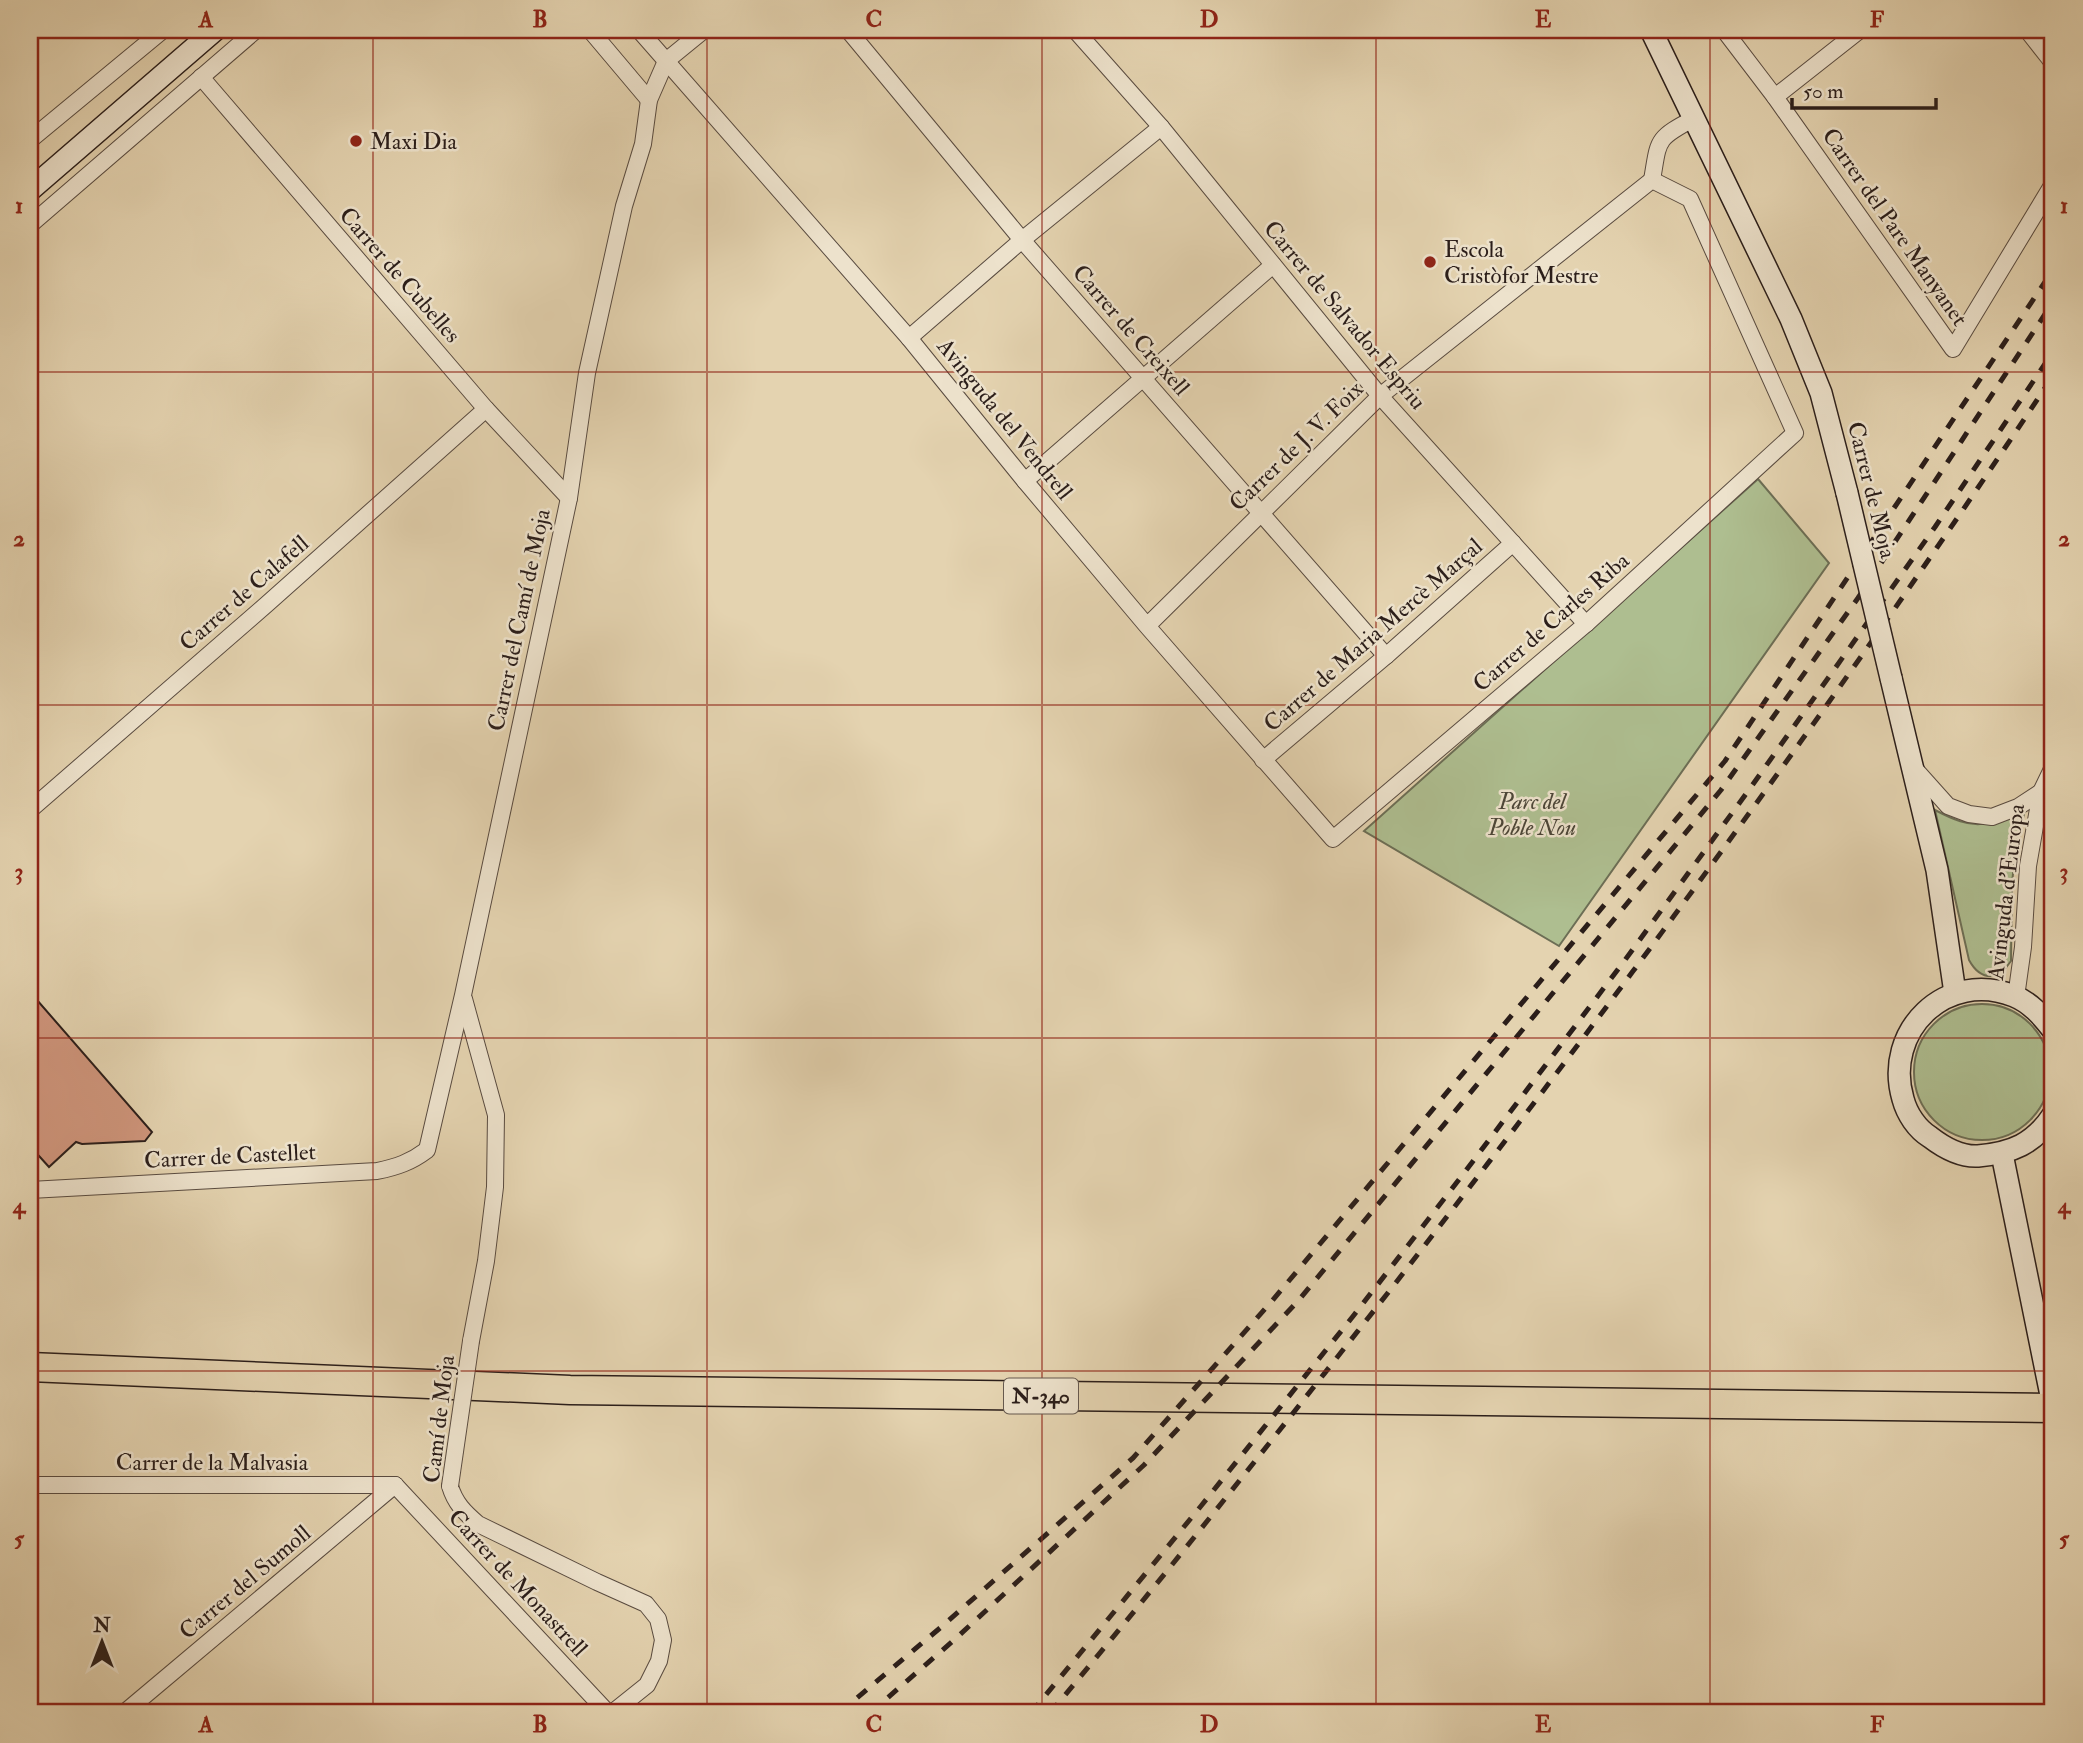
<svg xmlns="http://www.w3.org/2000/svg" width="2083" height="1743" viewBox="0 0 2083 1743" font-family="'IM FELL Double Pica',serif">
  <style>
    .green { fill: #aebe90; stroke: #6c6e55; stroke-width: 2 }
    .building { fill: #d0967d; stroke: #2b1e1a; stroke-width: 2 }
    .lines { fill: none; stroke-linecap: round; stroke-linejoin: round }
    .street-casing { stroke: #594b40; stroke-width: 18 }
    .secondary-casing { stroke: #2b1e1a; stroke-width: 24 }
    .highway-casing { stroke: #2b1e1a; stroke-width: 31 }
    .street { stroke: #ede2cc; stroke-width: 16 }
    .secondary { stroke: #ede2cc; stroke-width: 21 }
    .highway { stroke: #e4d3b0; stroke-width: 28 }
    .rail { stroke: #2b1e1a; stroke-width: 5; stroke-dasharray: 12 12; stroke-linecap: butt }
    .street-bridge-casing { stroke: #594b40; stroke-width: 18; stroke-linecap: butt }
    .secondary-bridge-casing { stroke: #2b1e1a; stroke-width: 24; stroke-linecap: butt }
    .street-bridge { stroke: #ede2cc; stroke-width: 16 }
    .secondary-bridge { stroke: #ede2cc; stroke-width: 21 }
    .grid { fill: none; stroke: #8f2418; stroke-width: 2; stroke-opacity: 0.55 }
    .poi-dot { fill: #8f2418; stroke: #ede2cc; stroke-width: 2.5 }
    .labels { text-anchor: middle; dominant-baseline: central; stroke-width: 5; stroke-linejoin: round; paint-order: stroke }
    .shield { fill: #ede2cc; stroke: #65594f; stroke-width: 2 }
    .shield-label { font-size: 21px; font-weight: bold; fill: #2b1e1a }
    .poi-label { font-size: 23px; fill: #2b1e1a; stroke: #ede2cc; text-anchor: start }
    .street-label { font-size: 23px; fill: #2b1e1a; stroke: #ede2cc }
    .park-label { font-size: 23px; font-style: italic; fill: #4c4638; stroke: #ede2cc }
    .neatline { fill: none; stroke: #8f2418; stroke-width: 2.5 }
    .grid-label { font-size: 23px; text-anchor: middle; font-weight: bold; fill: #8f2418 }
  </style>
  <rect width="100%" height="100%" fill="#e4d3b0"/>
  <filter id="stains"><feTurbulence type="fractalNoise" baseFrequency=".00286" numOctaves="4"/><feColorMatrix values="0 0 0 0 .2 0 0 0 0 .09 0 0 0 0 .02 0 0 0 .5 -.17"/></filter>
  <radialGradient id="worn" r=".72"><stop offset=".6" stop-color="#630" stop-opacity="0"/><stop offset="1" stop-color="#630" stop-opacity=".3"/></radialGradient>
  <g class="green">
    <path d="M1758,479L1829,563L1559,946L1364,831Z"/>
    <path d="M2025,809L2015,856L2012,883L2011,961L2001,974C1986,980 1976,973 1969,960L1935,810C1975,831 1985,827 2025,809Z"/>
    <circle cx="1982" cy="1072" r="68"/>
  </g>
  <path class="building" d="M30,992L152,1132L145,1141L82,1144L76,1142L49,1167L30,1146Z"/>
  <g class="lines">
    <g class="street-casing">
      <g id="street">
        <path d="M590,30L649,100"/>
        <path d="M639,30L909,338L1025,481L1147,626L1333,839L1586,624L1795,433L1690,199L1652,180L1380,396L1147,626"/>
        <path d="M848,30L1022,240L1386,656"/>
        <path d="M1075,30L1161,127L1380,396L1586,624"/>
        <path d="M1724,30L1775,97L1953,349L2053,184"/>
        <path d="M2027,30L2053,63"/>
        <path d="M201,77L486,409L569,498"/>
        <path d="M1775,97L1860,30"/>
        <path d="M30,140L163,30"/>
        <path d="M1652,180C1659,140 1655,139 1693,119"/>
        <path d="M30,225L256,30"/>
        <path d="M909,338L1022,240L1161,127"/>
        <path d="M1025,481L1273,265"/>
        <path d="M1263,760L1386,656L1513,543"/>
        <path d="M1914,768L1948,806L1969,814L1992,817L2018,807L2041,792"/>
        <path d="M30,810L267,604L486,409"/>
        <path d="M2016,997L2023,947L2028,866L2041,792L2053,767"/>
        <path d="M464,999L496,1115L495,1187L486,1261L471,1341"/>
        <path d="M30,1190L377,1171C397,1167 411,1162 427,1150L463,995L569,498L587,373L624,206L643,144L649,100L666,61L704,30"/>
        <path d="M30,1485H395"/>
        <path d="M395,1485L608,1713"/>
        <path d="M450,1486C455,1503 464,1512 478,1524L597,1582L646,1604L658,1619L663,1640L659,1661L647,1685L612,1713"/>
        <path d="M124,1713L395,1485"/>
      </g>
    </g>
    <g class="secondary-casing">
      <g id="secondary">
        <path d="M1651,30L1791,319L1821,393L1847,493"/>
        <path d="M30,190L215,30"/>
        <path d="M1891,678L1937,870L1955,993"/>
        <path d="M2053,1030C2042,1016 2031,1003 2014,996C1946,969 1883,1031 1903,1099C1907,1114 1917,1129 1930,1137C1943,1147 1961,1157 1978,1156C2012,1153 2034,1144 2053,1115"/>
        <path d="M2002,1154L2053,1405"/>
      </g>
    </g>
    <g class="highway-casing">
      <path id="highway" d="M30,1367L570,1390L2053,1408"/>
    </g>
    <use href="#street" class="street"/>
    <use href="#secondary" class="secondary"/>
    <use href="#highway" class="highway"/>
    <g class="rail">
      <path d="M839,1713L940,1628L1133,1458L1272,1301L1725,761L2053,270"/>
      <path d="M870,1713L953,1641L1144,1465L1298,1301L1721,790L1858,598L2053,302"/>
      <path d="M1031,1713L1201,1506L1354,1315L1461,1177L1625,960L1751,787L1935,527L2053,352"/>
      <path d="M1050,1713C1165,1576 1276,1435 1387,1294C1619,996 1844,691 2053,376"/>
    </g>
    <g class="street-bridge-casing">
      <path id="street-bridge" d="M450,1486L471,1341"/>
    </g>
    <g class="secondary-bridge-casing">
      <path id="secondary-bridge" d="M1847,493L1891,678"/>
    </g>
    <use href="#street-bridge" class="street-bridge"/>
    <use href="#secondary-bridge" class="secondary-bridge"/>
  </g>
  <path class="grid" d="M373,30V1713M707,30V1713M1042,30V1713M1376,30V1713M1710,30V1713M30,372H2053M30,705H2053M30,1038H2053M30,1371H2053"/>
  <g class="poi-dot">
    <circle cx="356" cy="141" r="7"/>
    <circle cx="1430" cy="262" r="7"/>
  </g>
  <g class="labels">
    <rect class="shield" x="1004" y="1378.5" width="74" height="35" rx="5"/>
    <g class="shield-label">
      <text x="1041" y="1396">N-340</text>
    </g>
    <g class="poi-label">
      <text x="370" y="141">Maxi Dia</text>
      <text x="1444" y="249">Escola<tspan x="1444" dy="26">Cristòfor Mestre</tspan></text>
    </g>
    <g class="street-label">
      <text transform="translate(1895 227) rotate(55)">Carrer del Pare Manyanet</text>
      <text transform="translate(400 275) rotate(49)">Carrer de Cubelles</text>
      <text transform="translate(1345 315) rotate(50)">Carrer de Salvador Espriu</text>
      <text transform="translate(1131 330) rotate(49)">Carrer de Creixell</text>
      <text transform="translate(1005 419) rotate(51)">Avinguda del Vendrell</text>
      <text transform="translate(1296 446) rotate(-44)">Carrer de J. V. Foix</text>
      <text transform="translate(1872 490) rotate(76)">Carrer de Moja</text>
      <text transform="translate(244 593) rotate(-41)">Carrer de Calafell</text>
      <text transform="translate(519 620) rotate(-78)">Carrer del Camí de Moja</text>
      <text transform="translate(1551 622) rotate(-41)">Carrer de Carles Riba</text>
      <text transform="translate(1373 635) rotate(-41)">Carrer de Maria Mercè Marçal</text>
      <text transform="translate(2006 892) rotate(-83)">Avinguda d'Europa</text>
      <text transform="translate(230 1156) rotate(-3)">Carrer de Castellet</text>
      <text transform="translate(439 1419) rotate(-83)">Camí de Moja</text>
      <text x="212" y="1462">Carrer de la Malvasia</text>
      <text transform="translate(245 1582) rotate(-40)">Carrer del Sumoll</text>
      <text transform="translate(518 1583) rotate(47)">Carrer de Monastrell</text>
    </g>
    <g class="park-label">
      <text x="1532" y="801">Parc del<tspan x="1532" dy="26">Poble Nou</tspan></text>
    </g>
  </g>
  <rect width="2083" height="1743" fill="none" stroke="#e4d3b0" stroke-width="77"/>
  <g transform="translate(102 1642)" stroke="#ede2cc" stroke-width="5" paint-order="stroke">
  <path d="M0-5L12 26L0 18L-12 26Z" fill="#2b1e1a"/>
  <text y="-10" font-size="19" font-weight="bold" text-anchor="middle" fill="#2b1e1a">N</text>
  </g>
  <path d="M1792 98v10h144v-10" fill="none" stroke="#2b1e1a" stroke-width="3.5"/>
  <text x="1803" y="98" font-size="21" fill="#2b1e1a" stroke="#ede2cc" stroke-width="5" paint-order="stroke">50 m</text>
  <rect x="38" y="38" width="2006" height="1666" class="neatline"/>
  <g class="grid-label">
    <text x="206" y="27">A</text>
    <text x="540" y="27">B</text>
    <text x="874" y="27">C</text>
    <text x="1209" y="27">D</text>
    <text x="1543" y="27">E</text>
    <text x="1877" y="27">F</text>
    <text x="19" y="213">1</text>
    <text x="2064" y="213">1</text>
    <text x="19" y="546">2</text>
    <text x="2064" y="546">2</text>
    <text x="19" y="879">3</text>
    <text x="2064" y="879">3</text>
    <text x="19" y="1213">4</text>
    <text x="2064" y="1213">4</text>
    <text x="19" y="1546">5</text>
    <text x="2064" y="1546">5</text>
    <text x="206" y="1732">A</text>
    <text x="540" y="1732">B</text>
    <text x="874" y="1732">C</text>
    <text x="1209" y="1732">D</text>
    <text x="1543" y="1732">E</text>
    <text x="1877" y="1732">F</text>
  </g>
  <rect width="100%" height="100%" filter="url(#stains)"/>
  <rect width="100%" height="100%" fill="url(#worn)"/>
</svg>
